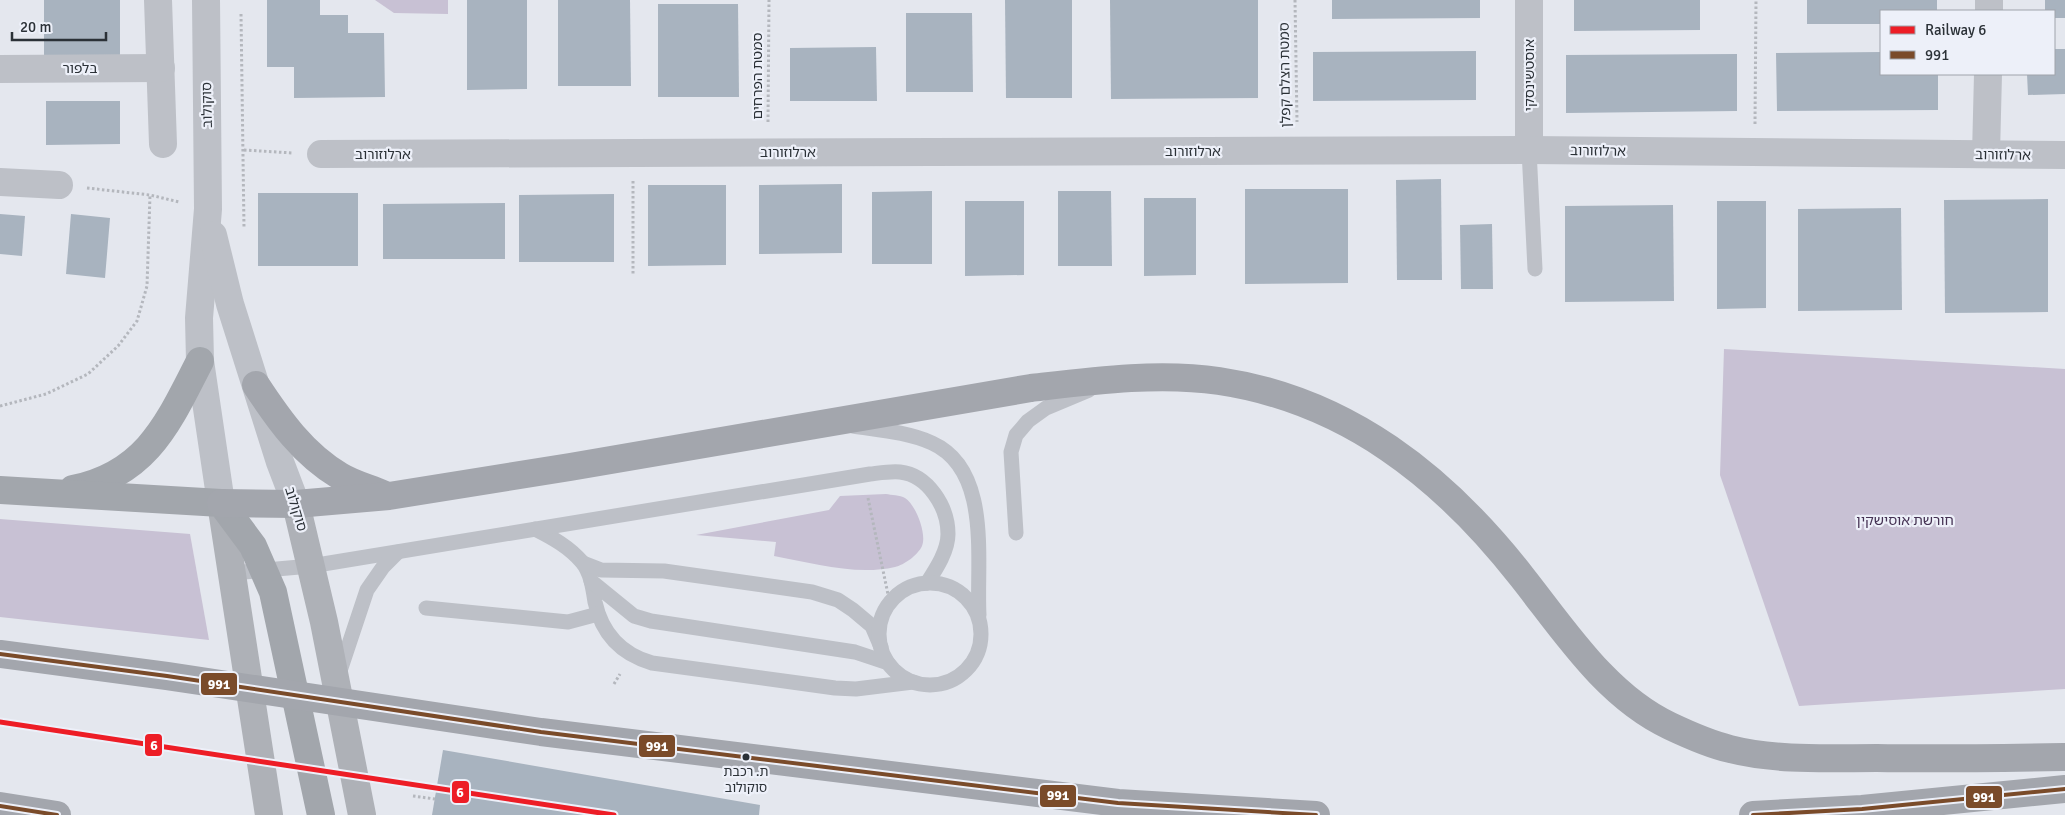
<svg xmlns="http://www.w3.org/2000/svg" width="2065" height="815" viewBox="0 0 2065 815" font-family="Signika,'Noto Sans Hebrew',sans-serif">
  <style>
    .green { fill: #c8c1d4 }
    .building { fill: #a8b3bf }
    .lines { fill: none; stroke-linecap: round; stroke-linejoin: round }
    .path { stroke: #b4b7bd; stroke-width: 3; stroke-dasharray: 2.5 2.5; stroke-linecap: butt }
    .service { stroke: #bdc0c7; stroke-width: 15 }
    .minor { stroke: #bdc0c7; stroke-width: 28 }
    .tertiary { stroke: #bdc0c7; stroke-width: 28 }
    .secondary { stroke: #aeb1b7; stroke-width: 28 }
    .primary { stroke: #a2a6ac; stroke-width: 28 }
    .motorway { stroke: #a3a6ad; stroke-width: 28 }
    .bus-1-casing { stroke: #edf0f9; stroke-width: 8 }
    .bus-1 { stroke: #7a4b2a; stroke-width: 4 }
    .rail-1-casing { stroke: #edf0f9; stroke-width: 9 }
    .rail-1 { stroke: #ed1d26; stroke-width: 5 }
    .bus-dot { fill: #2b3137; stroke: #edf0f9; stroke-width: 2 }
    .labels { text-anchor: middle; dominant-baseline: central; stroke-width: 4.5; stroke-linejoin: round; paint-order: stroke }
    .bus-label { font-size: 13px; fill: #2b3137; stroke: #edf0f9 }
    .street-label { font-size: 14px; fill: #2b3137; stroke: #edf0f9 }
    .park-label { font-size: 14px; fill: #453253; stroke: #edf0f9 }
    .line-badge { stroke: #edf0f9; stroke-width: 2 }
    .badge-label { font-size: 14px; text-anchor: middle; font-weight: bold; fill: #fff }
  </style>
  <rect width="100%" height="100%" fill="#e4e7ee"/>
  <g class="green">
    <path d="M375,0H448V14L394,13Z"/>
    <path d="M1724,349L2065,369V689L1799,706L1720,475Z"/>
    <path d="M886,494C891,495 900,495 905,498C916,505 927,534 922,546C918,555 904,565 895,567C856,576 813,563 774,556L776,542L696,535L829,510L840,496Z"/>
    <path d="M0,519L190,534L209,640L0,617Z"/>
  </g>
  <g class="building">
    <rect x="44" y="0" width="76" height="55"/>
    <path d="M267,0H320V15H348V33H384L385,97L294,98V67H267Z"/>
    <path d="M467,0H527V89L467,90Z"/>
    <path d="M558,0H630L631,86H558Z"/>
    <path d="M1005,0H1072V98H1006Z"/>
    <path d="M1110,0H1258V98L1111,99Z"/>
    <path d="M1332,0H1480V18L1332,19Z"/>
    <path d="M1574,0H1700V30L1574,31Z"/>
    <path d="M1807,0H1937V11H1881V24H1807Z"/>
    <path d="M2045,0H2065V18H2054V11H2045Z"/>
    <path d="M658,4H738L739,97H658Z"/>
    <path d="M906,13H972L973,92H906Z"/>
    <path d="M876,47L877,101H790V48Z"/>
    <path d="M2054,49H2065V94L2028,95L2027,74H2054Z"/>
    <path d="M1476,51V100L1313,101V52Z"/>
    <path d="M1881,52V74H1938V110L1777,111L1776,53Z"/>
    <path d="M1737,54V111L1566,113V55Z"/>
    <path d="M46,101H120V144L46,145Z"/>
    <path d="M1441,179L1442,280H1397L1396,180Z"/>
    <path d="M842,184V253L759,254V185Z"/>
    <path d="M648,185H726V265L648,266Z"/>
    <path d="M1245,189H1348V283L1245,284Z"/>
    <path d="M932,191V264H872V192Z"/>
    <path d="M1058,191H1111L1112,266H1058Z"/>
    <rect x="258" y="193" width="100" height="73"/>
    <path d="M614,194V262H519V195Z"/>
    <path d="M1144,198H1196V275L1144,276Z"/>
    <path d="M2048,199V312L1945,313L1944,200Z"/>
    <path d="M965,201H1024V275L965,276Z"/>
    <path d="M1717,201H1766V308L1717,309Z"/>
    <path d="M505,203V259H383V204Z"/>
    <path d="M1673,205L1674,301L1565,302V206Z"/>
    <path d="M1901,208L1902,310L1798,311V209Z"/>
    <path d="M0,214L25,216L22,256L0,254Z"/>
    <path d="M71,214L110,218L105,278L66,274Z"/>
    <path d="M1492,224L1493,289H1461L1460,225Z"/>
    <path d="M443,750L760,805L759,815H432Z"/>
  </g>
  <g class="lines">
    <g class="path">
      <path d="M1295,0L1297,122"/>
      <path d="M241,14L244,228"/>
      <path d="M768,122L769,0"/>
      <path d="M1755,124L1756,0"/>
      <path d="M244,150L293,153"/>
      <path d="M633,181V276"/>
      <path d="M87,188L150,195L179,202"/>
      <path d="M0,406L46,394L88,374L118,346L137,321L147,286L150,195"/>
      <path d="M868,498L890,604"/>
      <path d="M614,684L620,674"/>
      <path d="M413,796L435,799"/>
    </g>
    <g class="service">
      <path d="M1529,150L1535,269"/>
      <path d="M853,426C879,430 908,432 932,443C992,470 976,562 979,615"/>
      <path d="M535,529C553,538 569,547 582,562C591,573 593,589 595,602C602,634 621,654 652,663L835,688L856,689L913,682"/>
      <path d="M1016,533L1011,452L1016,435L1028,421L1046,408L1089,390"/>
      <path d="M583,563L601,570L664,571L812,592L838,600L853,610L872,626L881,647"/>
      <path d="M232,573L311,566L870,474C879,473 891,471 900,472C928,475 948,507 948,534C948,551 936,569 927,583"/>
      <path d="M591,581L634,616L651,621L855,652L888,663"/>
      <circle cx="930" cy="634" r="51"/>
      <path d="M426,608L568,622L598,614"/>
      <path d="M339,674L367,590L383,567L398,552"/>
    </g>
    <g class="minor">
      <path d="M158,0L163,144"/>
      <path d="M1989,11V0"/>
      <path d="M0,69L161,68"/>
      <path d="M1529,150V0"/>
      <path d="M321,154L1529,150L2065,155"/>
      <path d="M1986,154L1988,74"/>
      <path d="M0,182L59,185"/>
    </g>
    <g class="tertiary">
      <path d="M206,0L208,209L199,318L200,361L221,503"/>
      <path d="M213,235L230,304L280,462L296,504"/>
    </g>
    <g class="secondary">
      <path d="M221,503L269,815"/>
      <path d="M296,504L324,622L362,815"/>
    </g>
    <g class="primary">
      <path d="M73,489C148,474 169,421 200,361"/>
      <path d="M0,490L221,503L253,546L273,592L321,815"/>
    </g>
    <g class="motorway">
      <path d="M256,385C279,420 303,454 340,476C353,484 369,488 383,494"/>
      <path d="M221,503L296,504L389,496L570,467L1031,388C1091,381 1158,372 1219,381C1347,400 1444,477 1522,577C1564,630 1606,696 1670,726C1689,735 1709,744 1730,749C1777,761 1829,758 1877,758C1940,759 2002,758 2065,757"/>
      <path d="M0,654L167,676L541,732L1118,803L1316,815"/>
      <path d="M0,806L57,815"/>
      <path d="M1753,815L1862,809L2065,789"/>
    </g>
    <g class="bus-1-casing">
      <g id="bus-1">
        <path d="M0,654L167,676L541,732L1118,803L1316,815"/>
        <path d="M0,806L57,815"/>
        <path d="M1753,815L1862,809L2065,789"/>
      </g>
    </g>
    <use href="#bus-1" class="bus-1"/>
    <g class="rail-1-casing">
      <path id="rail-1" d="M0,722L614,815"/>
    </g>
    <use href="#rail-1" class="rail-1"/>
  </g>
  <circle class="bus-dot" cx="746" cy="757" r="4.5"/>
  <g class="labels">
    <g class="bus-label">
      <text x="746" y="772">ת. רכבת<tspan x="746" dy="16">סוקולוב</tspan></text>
    </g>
    <g class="street-label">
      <text x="80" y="68">בלפור</text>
      <text transform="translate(1285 75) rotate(-91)">סמטת הצלם קפלן</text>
      <text transform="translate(1529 75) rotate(-90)">אוסטשינסקי</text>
      <text transform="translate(757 76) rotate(-90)">סמטת הפרחים</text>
      <text transform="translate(207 105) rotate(-91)">סוקולוב</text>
      <text x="1193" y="151">ארלוזורוב</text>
      <text transform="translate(1598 151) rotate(1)">ארלוזורוב</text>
      <text x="788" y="152">ארלוזורוב</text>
      <text x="383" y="154">ארלוזורוב</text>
      <text transform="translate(2003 155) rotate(1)">ארלוזורוב</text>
      <text transform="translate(296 509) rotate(73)">סוקולוב</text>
    </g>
    <g class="park-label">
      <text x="1905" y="520">חורשת אוסישקין</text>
    </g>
  </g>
  <g class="line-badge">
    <rect x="200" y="672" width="38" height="24" rx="5" fill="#7a4b2a"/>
    <rect x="144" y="733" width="19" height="24" rx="5" fill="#ed1d26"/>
    <rect x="638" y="734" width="38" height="24" rx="5" fill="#7a4b2a"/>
    <rect x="451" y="780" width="19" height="24" rx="5" fill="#ed1d26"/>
    <rect x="1039" y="784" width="38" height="24" rx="5" fill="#7a4b2a"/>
    <rect x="1965" y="785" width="38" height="24" rx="5" fill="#7a4b2a"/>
  </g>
  <g class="badge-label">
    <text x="219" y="689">991</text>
    <text x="154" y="750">6</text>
    <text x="657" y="751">991</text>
    <text x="460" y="797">6</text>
    <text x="1058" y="800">991</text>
    <text x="1984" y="802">991</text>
  </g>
  <rect x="1880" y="10" width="175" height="65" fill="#edf0f9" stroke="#9fa4ab"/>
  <rect x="1890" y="26" width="25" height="8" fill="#ed1d26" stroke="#9fa4ab"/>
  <text x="1925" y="35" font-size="15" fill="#2b3137">Railway 6</text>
  <rect x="1890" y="51" width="25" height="8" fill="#7a4b2a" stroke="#9fa4ab"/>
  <text x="1925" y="60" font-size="15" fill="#2b3137">991</text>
  <path d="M12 32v8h94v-8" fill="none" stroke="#2b3137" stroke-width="2.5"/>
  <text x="20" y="32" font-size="15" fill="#2b3137" stroke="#edf0f9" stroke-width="4" paint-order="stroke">20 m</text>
</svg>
